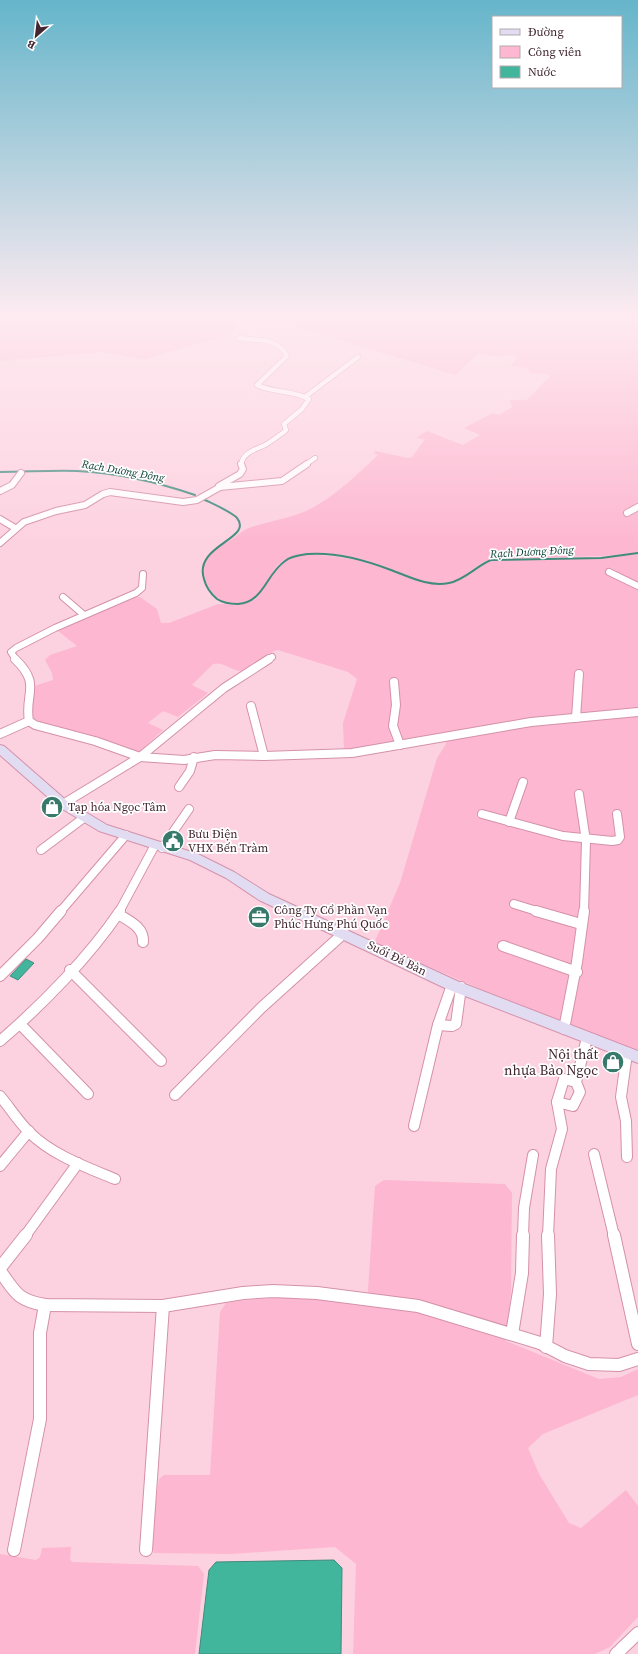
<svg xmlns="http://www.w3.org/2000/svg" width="638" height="1654" viewBox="0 0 638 1654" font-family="'Source Serif 4',serif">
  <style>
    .green { fill: #fdb7d0 }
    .water { fill: #41b69d; stroke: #418b7d }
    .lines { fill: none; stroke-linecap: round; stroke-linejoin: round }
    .stream { stroke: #418b7d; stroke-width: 2 }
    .street-far4-casing { stroke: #d491a9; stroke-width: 5.5 }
    .street-far3-casing { stroke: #d491a9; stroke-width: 8 }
    .street-far2-casing { stroke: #d491a9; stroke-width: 10 }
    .street-far1-casing { stroke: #d491a9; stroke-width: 12 }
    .street-casing { stroke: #d491a9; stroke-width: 14 }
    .secondary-casing { stroke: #d491a9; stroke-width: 2 }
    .street-far4 { stroke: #fff; stroke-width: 4.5 }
    .street-far3 { stroke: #fff; stroke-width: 6 }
    .street-far2 { stroke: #fff; stroke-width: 8 }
    .street-far1 { stroke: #fff; stroke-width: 10 }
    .street { stroke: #fff; stroke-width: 12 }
    .secondary { fill: #e2dcf2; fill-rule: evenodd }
    .labels { text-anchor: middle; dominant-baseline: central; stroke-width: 3.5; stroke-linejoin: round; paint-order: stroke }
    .far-water-label { font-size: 11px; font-style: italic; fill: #01392e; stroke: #fff }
    .poi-label { font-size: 12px; fill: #422731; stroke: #fff; text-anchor: start }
    .street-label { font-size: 12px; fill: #422731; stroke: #fff }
    .near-poi-label { font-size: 14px; fill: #422731; stroke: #fff; text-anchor: end }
  </style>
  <rect width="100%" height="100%" fill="#fdd2e0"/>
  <g class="green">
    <path d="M0,313H248L231,334L143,360L102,352L0,361Z"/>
    <path d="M251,313H638V553L601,556L491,559C470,566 466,582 441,583C423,584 409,576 392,570C365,560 306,543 281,562C268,572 266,594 249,601C240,604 225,605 217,598C207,589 200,572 206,560C210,552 221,546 229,541C236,537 241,531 249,528C269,521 293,518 312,508C336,495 358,474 378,455L374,453L375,451L408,458L412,457L425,439L416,438L427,431L463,445L480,435L464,428L493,413L499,415L512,407L510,400H527L550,376L547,374L531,373L527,368L510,366L517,358L514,355L491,356L479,353L455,375Z"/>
    <path d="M311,554C328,556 344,557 360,561C370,564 380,567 390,570C411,577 429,588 452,583C469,579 475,565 492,561L601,558L638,554V1052L483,990L388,949L375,941L400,883L437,758L446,744V734L348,752L344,749L343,723L357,679L348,672L278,650C265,652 252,672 240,671C231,670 222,661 213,664L192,685L208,693L178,717L163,711L148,723L163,730L140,751L134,752L67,729L42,724L33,717L31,707L34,686L53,680L52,673L45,660L50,655L77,646L58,631L130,598L140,597L157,609L161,623H169L218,604H236L256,599L283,561L295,556Z"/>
    <path d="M384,1180L505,1184L512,1193L511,1292L506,1341L599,1379L621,1377L638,1369V1395L543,1434L528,1448L539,1474L569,1523L581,1528L626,1490L638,1506V1617L610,1647L595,1654H353L356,1564L335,1547L231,1554L154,1553L151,1539L159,1479L164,1475H210L220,1312L226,1303C267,1297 296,1296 337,1301C348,1302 357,1308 367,1304L375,1186Z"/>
    <path d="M71,1547L70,1559L72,1562L198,1566L204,1574L195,1654H0V1554L36,1560L40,1557L42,1548Z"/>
  </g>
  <g class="water">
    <path d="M26,959L34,963L18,980L10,976Z"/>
    <path d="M334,1560L342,1568L341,1654H199L209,1570L216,1562Z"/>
  </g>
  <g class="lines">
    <g class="stream">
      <path d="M0,472C26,472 52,470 77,471C118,473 157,482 195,495"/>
      <path d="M203,499C211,503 232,512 237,518C254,539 193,545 204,579C206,587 211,594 217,599C223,603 231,604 238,604C264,602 266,574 285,561C291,556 300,555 308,554C336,552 365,560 391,570C410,577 428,587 449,583C465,580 476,566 491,560L601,558L638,553"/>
    </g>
    <g class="street-far4-casing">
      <g id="street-far4">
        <path d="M239,338C257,341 278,337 287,356L257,385C273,393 293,390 309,399L302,409L284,424L286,430L284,432C278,436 272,441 265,445C255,450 243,452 241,465"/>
        <path d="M305,397L358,357"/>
        <path d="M305,465L315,458"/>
      </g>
    </g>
    <g class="street-far3-casing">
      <g id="street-far3">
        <path d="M219,486L240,474L243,469L241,464"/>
        <path d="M0,491L12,485L21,473"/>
        <path d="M627,513L638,507"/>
        <path d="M0,519L15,528"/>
        <path d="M0,543L24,522L56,511L85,505L103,494L110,492L183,502L197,500L220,487L282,481L307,464"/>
        <path d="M609,572L638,586"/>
        <path d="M63,597L84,615"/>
        <path d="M16,660L11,652L16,648L55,628L136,593L142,588L143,574"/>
        <path d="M267,660L272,657"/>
      </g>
    </g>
    <g class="street-far2-casing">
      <g id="street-far2">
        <path d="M15,659C42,685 24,693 29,721L35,725L95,741L140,757L184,760L215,755L264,756L352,753L531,722L638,712"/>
        <path d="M394,682L396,705L393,726L400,745"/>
        <path d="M251,706L264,756"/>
        <path d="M576,718L579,674"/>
        <path d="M0,734L29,721"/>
        <path d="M179,787L190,771L194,757"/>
        <path d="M579,794L586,841L584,912"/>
        <path d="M63,804L140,757L224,688L269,659"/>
        <path d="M482,814L563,836L612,841L618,840L620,837L617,814"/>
        <path d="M509,822L523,782"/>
        <path d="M162,848L189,809"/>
        <path d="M41,850L85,817"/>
        <path d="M514,904L540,912"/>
        <path d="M60,912L126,835"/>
        <path d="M119,912L155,845"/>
      </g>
    </g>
    <g class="street-far1-casing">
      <g id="street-far1">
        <path d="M536,911L581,924"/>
        <path d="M118,914C129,921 144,927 143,942"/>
        <path d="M503,946L577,972"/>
        <path d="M70,970L161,1061"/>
        <path d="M0,976L38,938L61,911"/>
        <path d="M20,1024L88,1094"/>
        <path d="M438,1025L452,1026L456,1024L461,987"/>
        <path d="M564,1029L577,962L584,911"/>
        <path d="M0,1041C42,1005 89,957 120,911"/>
        <path d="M627,1053L621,1097L626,1121L627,1157"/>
        <path d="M175,1095L261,1008L344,933"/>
        <path d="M0,1096C10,1108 18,1121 29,1132C52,1155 86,1167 115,1179"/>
        <path d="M557,1102L573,1106L580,1092L576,1082L587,1038"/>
        <path d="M414,1126L438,1025L452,985"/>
        <path d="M594,1154L614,1236"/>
        <path d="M0,1166L29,1131"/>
        <path d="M25,1236L78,1163"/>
        <path d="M523,1236L524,1208L533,1155"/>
        <path d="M548,1236L551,1169L562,1129L557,1102L564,1079L576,1082"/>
      </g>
    </g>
    <g class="street-casing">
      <g id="street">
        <path d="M614,1235L638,1344"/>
        <path d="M0,1268L26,1235"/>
        <path d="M0,1271C16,1293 17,1300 45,1305L163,1306L243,1293L273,1291L317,1293L418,1306L540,1343L565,1356L589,1364L619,1365L638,1359"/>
        <path d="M512,1334L522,1273L523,1235"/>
        <path d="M546,1347L550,1294L548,1235"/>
        <path d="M14,1550L40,1419V1333L45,1305"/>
        <path d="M146,1550L163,1306"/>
        <path d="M616,1654L638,1633"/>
      </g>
    </g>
    <g class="secondary-casing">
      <path id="secondary" d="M0,745L4,746L67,801L107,825L198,854L234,872L269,894L457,981L638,1051V1063L447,989L259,900L226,878L190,860L99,831L59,807L0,755Z"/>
    </g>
    <use href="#street-far4" class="street-far4"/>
    <use href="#street-far3" class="street-far3"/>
    <use href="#street-far2" class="street-far2"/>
    <use href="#street-far1" class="street-far1"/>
    <use href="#street" class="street"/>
    <use href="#secondary" class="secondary"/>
  </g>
  <linearGradient id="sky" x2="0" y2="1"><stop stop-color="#65b5ca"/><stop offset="0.58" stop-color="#feebf1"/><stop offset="1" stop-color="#feebf1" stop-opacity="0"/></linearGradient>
  <rect width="638" height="544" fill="url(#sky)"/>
  <defs>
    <g id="shop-disc" transform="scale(1.15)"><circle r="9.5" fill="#37796a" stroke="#fff"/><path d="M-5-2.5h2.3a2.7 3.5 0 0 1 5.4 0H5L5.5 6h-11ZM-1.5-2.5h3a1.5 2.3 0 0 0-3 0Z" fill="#fff"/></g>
    <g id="civic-disc" transform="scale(1.15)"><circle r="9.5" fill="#37796a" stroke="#fff"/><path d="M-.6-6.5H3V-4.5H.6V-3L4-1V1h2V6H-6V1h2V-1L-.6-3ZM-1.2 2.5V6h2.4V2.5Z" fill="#fff"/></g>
    <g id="office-disc" transform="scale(1.15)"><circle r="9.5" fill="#37796a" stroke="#fff"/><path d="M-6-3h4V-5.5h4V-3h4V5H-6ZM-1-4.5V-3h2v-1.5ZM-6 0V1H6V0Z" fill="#fff"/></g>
  </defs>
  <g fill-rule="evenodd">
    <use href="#shop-disc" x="52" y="807"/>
    <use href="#civic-disc" x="173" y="841"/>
    <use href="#office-disc" x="259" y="917"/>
    <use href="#shop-disc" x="613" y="1062"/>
  </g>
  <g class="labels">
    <g class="far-water-label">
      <text transform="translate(123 471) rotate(10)">Rạch Dương Đông</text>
      <text transform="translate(532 552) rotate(-3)">Rạch Dương Đông</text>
    </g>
    <g class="poi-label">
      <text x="68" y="807">Tạp hóa Ngọc Tâm</text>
      <text x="188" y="834">Bưu Điện<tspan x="188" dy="14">VHX Bến Tràm</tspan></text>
      <text x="274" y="910">Công Ty Cổ Phần Vạn<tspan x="274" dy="14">Phúc Hưng Phú Quốc</tspan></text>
    </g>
    <g class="street-label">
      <text transform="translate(397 958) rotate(26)">Suối Đá Bàn</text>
    </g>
    <g class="near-poi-label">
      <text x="598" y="1054">Nội thất<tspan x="598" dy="16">nhựa Bảo Ngọc</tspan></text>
    </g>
  </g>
  <rect x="492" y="16" width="130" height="72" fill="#ffffff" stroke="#b3a9ad"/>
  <rect x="500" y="29" width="20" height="6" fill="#e2dcf2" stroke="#b3a9ad"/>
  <text x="528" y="36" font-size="12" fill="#422731">Đường</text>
  <rect x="500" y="46" width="20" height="12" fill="#fdb7d0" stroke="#b3a9ad"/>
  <text x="528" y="56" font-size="12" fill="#422731">Công viên</text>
  <rect x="500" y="66" width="20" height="12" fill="#41b69d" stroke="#b3a9ad"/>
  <text x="528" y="76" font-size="12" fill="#422731">Nước</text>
  <g transform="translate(36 36) rotate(208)" stroke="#ffffff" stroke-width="3" paint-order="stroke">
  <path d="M0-3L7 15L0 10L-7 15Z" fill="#422731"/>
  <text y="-6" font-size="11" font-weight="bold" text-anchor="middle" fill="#422731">B</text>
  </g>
</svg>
